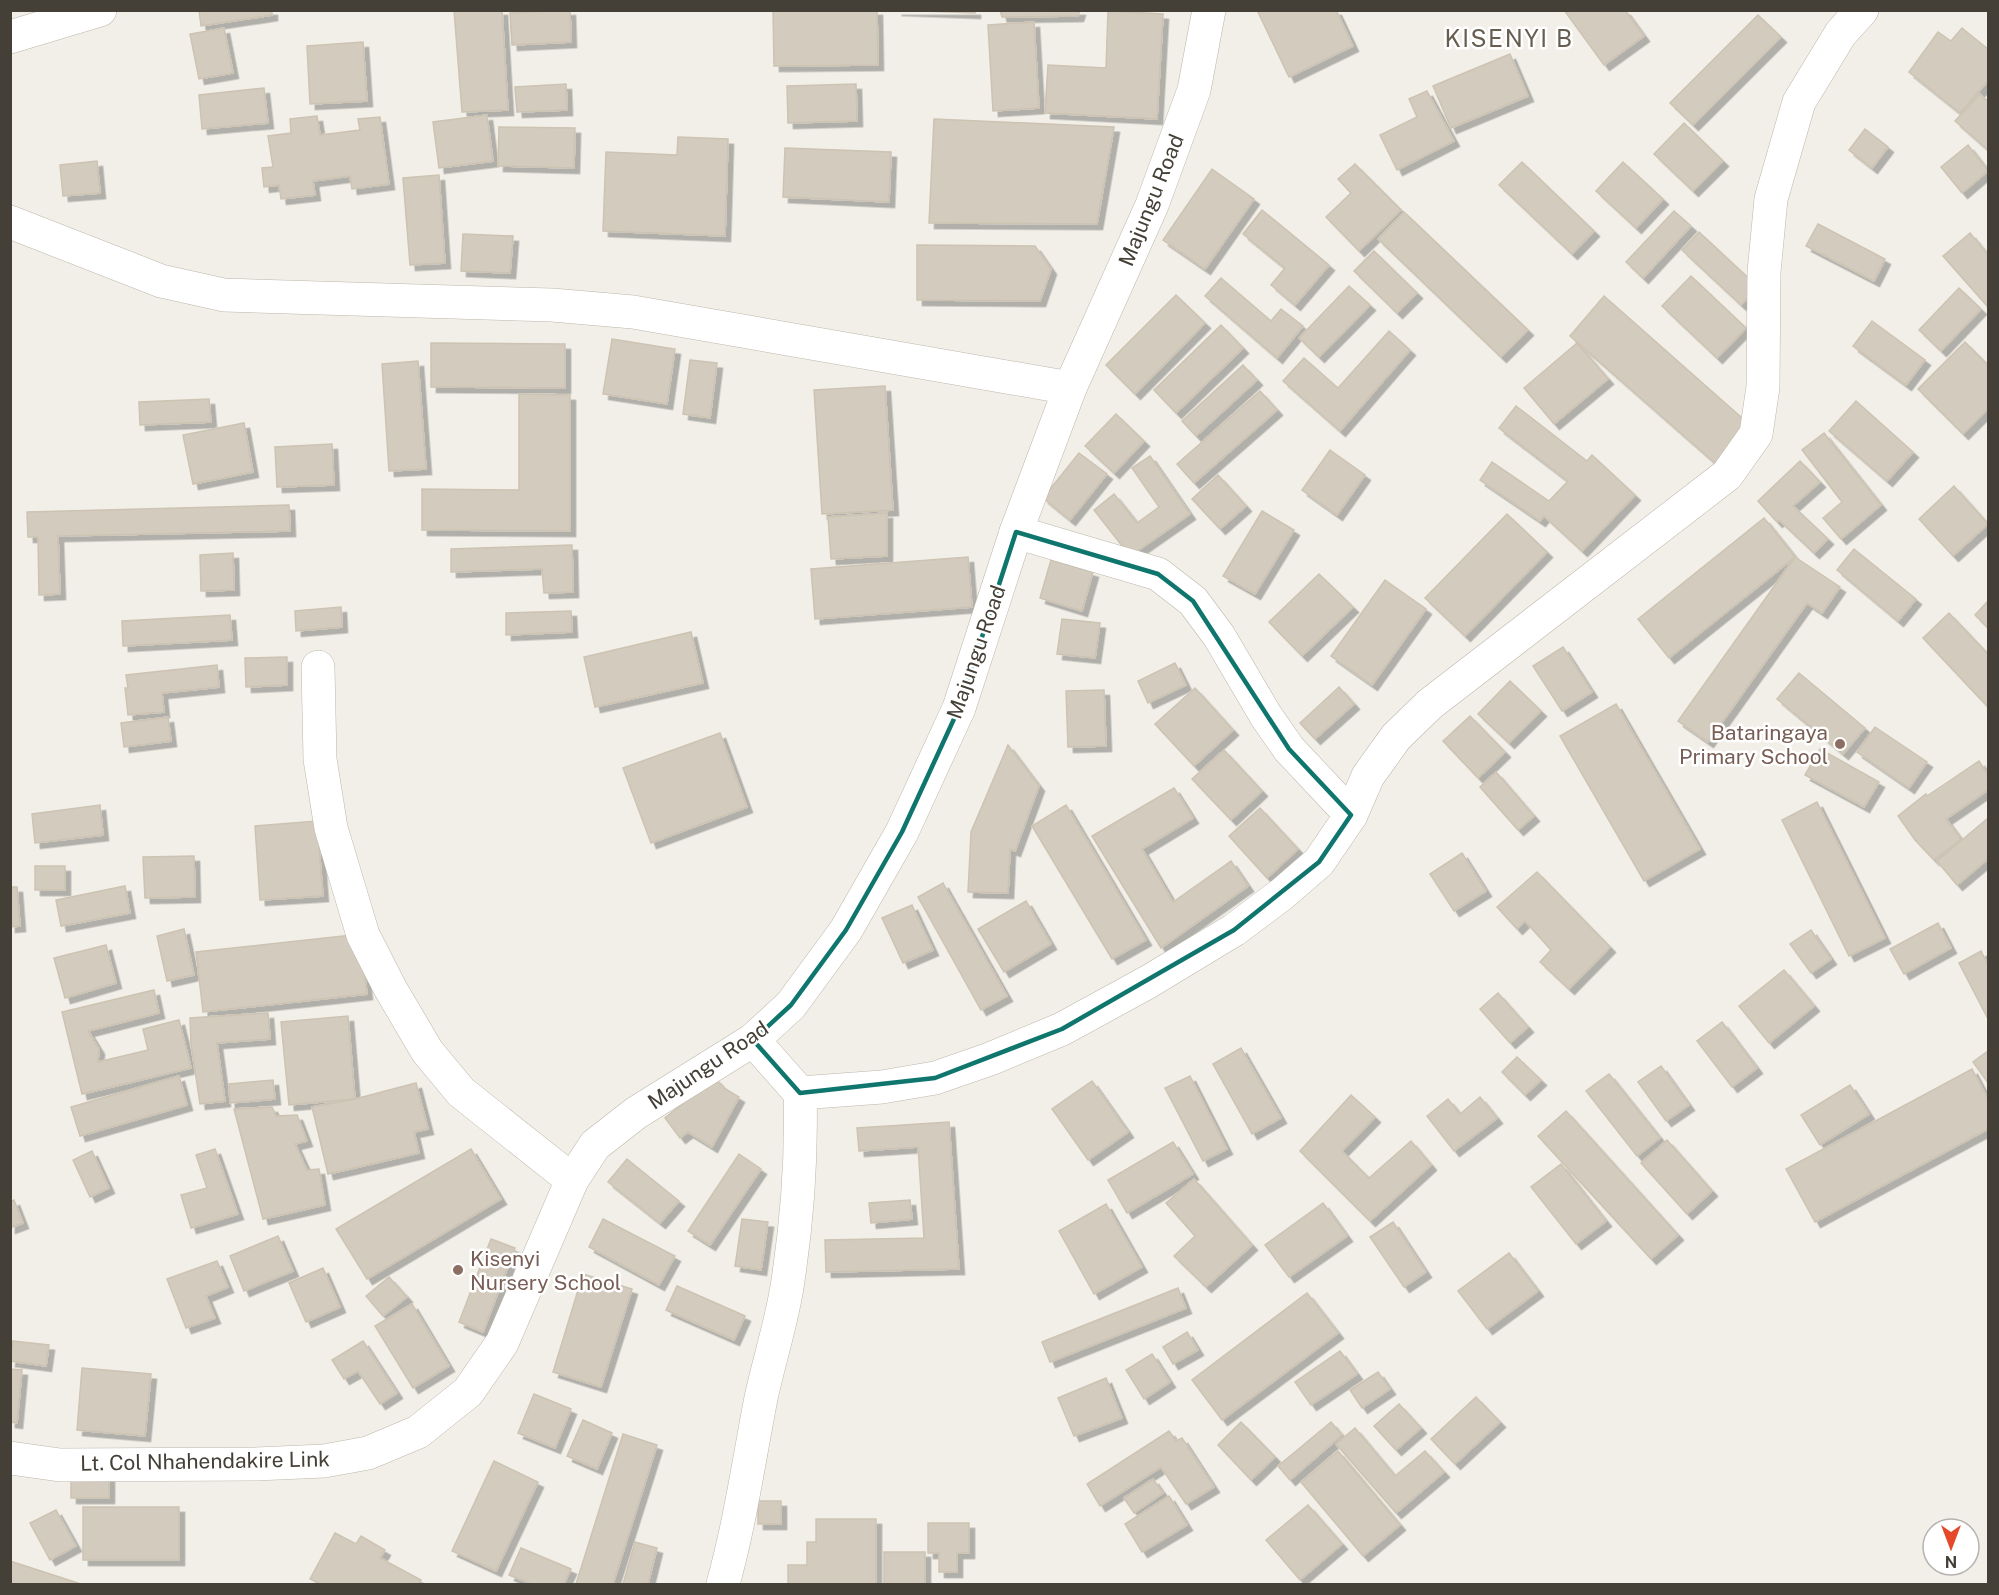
<svg xmlns="http://www.w3.org/2000/svg" width="1999" height="1595" viewBox="0 0 1999 1595" font-family="'Public Sans',sans-serif">
  <style>
    .building { fill: #d3cbbe; stroke: #cdc3b2; stroke-width: 1.5; filter: url(#shadow) }
    .lines { fill: none; stroke-linecap: round; stroke-linejoin: round }
    .minor-casing { stroke: #bdb7ab; stroke-width: 34 }
    .minor { stroke: #fff; stroke-width: 33 }
    .marked { fill: none; stroke: #0f766e; stroke-width: 4.5; stroke-linejoin: round }
    .education-dot { fill: #8d6e63; stroke: #fff; stroke-width: 2 }
    .labels { text-anchor: middle; dominant-baseline: central; stroke-width: 5; stroke-linejoin: round; paint-order: stroke }
    .street-label { font-size: 21px; fill: #454037; stroke: #fff }
    .education-label { font-size: 21px; fill: #785e54; stroke: #fff; text-anchor: end }
    .quarter-label { font-size: 24px; letter-spacing: 1.5px; fill: #675e4f; stroke: #fff }
  </style>
  <defs>
    <filter id="shadow"><feDropShadow dx="5.5" dy="5.5" stdDeviation="0" flood-color="#0004"/></filter>
  </defs>
  <rect width="100%" height="100%" fill="#f2efe8"/>
  <g class="building">
    <path d="M199,10H272V15L201,26Z"/>
    <path d="M454,10H502L508,110L462,112Z"/>
    <path d="M570,10L571,42L512,45L510,13Z"/>
    <path d="M773,10H877L878,65L774,66Z"/>
    <path d="M896,10H975V13Z"/>
    <path d="M1000,10H1080L1078,16L1002,17Z"/>
    <path d="M1257,10H1336L1353,46L1289,77Z"/>
    <path d="M1564,10H1625L1644,36L1604,65Z"/>
    <path d="M1108,11L1163,14L1157,119L1045,113L1048,65L1106,68Z"/>
    <path d="M1758,15L1781,37L1693,125L1670,103Z"/>
    <path d="M1034,22L1039,108L993,111L988,25Z"/>
    <path d="M224,28L233,73L199,79L190,34Z"/>
    <path d="M1962,28L1988,49V81L1960,113L1909,72L1938,32L1951,41Z"/>
    <path d="M363,42L367,101L310,104L307,46Z"/>
    <path d="M1510,54L1528,96L1451,128L1433,86Z"/>
    <path d="M566,84L567,110L517,112L515,87Z"/>
    <path d="M856,84L857,121L788,123L787,86Z"/>
    <path d="M264,88L268,123L202,129L199,95Z"/>
    <path d="M1427,91L1454,141L1397,170L1380,135L1417,117L1409,99Z"/>
    <path d="M1980,94L1988,102V150L1955,121Z"/>
    <path d="M487,115L493,161L439,168L433,122Z"/>
    <path d="M317,116L320,135L360,130L358,119L380,117L389,184L352,189L350,176L313,181L315,195L281,199L279,185L264,187L262,168L273,167L268,136L291,133L290,119Z"/>
    <path d="M934,119L1114,127L1097,224L929,223Z"/>
    <path d="M1684,123L1723,161L1693,191L1654,154Z"/>
    <path d="M499,127L575,128L574,168L498,166Z"/>
    <path d="M1865,129L1888,147L1872,168L1849,150Z"/>
    <path d="M678,137L728,139L725,236L603,231L606,152L677,155Z"/>
    <path d="M1968,145L1988,171L1962,193L1941,167Z"/>
    <path d="M785,148L891,152L889,202L783,197Z"/>
    <path d="M97,161L100,193L63,196L60,165Z"/>
    <path d="M1522,162L1594,231L1572,254L1499,185Z"/>
    <path d="M1623,162L1663,199L1636,228L1596,191Z"/>
    <path d="M1355,164L1401,210L1359,251L1326,217L1351,193L1338,179Z"/>
    <path d="M1212,169L1254,199L1205,269L1163,240Z"/>
    <path d="M439,175L445,263L410,265L403,178Z"/>
    <path d="M1262,210L1329,265L1295,305L1271,285L1285,268L1243,234Z"/>
    <path d="M1674,211L1691,226L1643,278L1626,262Z"/>
    <path d="M1404,212L1528,330L1501,357L1378,239Z"/>
    <path d="M1818,224L1885,259L1874,281L1806,246Z"/>
    <path d="M1699,232L1758,287L1741,305L1682,250Z"/>
    <path d="M1970,233L1988,255V307L1943,256Z"/>
    <path d="M463,234L513,236L510,273L461,271Z"/>
    <path d="M917,245L1035,246L1051,269L1040,301L917,300Z"/>
    <path d="M1374,251L1417,293L1397,313L1354,271Z"/>
    <path d="M1691,276L1746,328L1717,358L1662,306Z"/>
    <path d="M1221,278L1271,321L1281,309L1303,326L1277,358L1205,296Z"/>
    <path d="M1349,286L1370,305L1319,357L1299,338Z"/>
    <path d="M1959,288L1981,309L1941,351L1919,330Z"/>
    <path d="M1176,295L1205,323L1135,394L1106,365Z"/>
    <path d="M1604,296L1750,425L1716,464L1570,336Z"/>
    <path d="M1872,321L1925,360L1906,385L1853,346Z"/>
    <path d="M1221,325L1243,348L1176,413L1154,390Z"/>
    <path d="M1389,331L1410,350L1340,431L1283,381L1304,358L1338,388Z"/>
    <path d="M612,339L675,349L667,404L603,394Z"/>
    <path d="M1965,342L1988,365V409L1963,434L1918,389Z"/>
    <path d="M431,343L565,344V388L431,387Z"/>
    <path d="M1577,343L1608,379L1554,424L1524,388Z"/>
    <path d="M690,360L717,363L710,418L683,414Z"/>
    <path d="M418,361L426,469L389,471L382,364Z"/>
    <path d="M1243,365L1257,380L1196,436L1182,421Z"/>
    <path d="M885,386L893,510L822,514L814,390Z"/>
    <path d="M1260,391L1277,410L1194,483L1177,464Z"/>
    <path d="M519,394L570,395V531L422,530V489L519,490Z"/>
    <path d="M209,399L211,422L140,425L139,402Z"/>
    <path d="M1856,401L1913,452L1887,481L1829,431Z"/>
    <path d="M1516,406L1587,461L1592,455L1635,495L1582,551L1544,516L1540,521L1480,480L1492,462L1549,501L1568,481L1499,428Z"/>
    <path d="M1116,414L1144,441L1114,473L1085,446Z"/>
    <path d="M244,423L253,472L193,484L183,435Z"/>
    <path d="M1824,433L1881,505L1841,539L1823,518L1842,502L1802,450Z"/>
    <path d="M332,444L334,485L277,487L275,447Z"/>
    <path d="M1330,450L1365,475L1337,515L1302,490Z"/>
    <path d="M1079,453L1107,474L1070,520L1043,498Z"/>
    <path d="M1150,456L1190,514L1130,556L1094,510L1114,494L1137,523L1159,507L1132,468Z"/>
    <path d="M1800,461L1820,482L1793,506L1828,539L1814,553L1779,520L1777,522L1758,501Z"/>
    <path d="M1218,475L1246,506L1220,529L1192,499Z"/>
    <path d="M1954,486L1988,524L1953,556L1919,519Z"/>
    <path d="M289,505L290,531L58,536L60,594L39,595L38,537H28L27,512Z"/>
    <path d="M1262,511L1294,530L1255,594L1223,576Z"/>
    <path d="M887,513V556L831,559L828,517Z"/>
    <path d="M1507,514L1547,552L1465,636L1425,598Z"/>
    <path d="M1764,518L1795,557L1669,658L1638,619Z"/>
    <path d="M572,545L573,592L544,593L542,569L451,572V549Z"/>
    <path d="M1854,549L1916,599L1898,621L1837,570Z"/>
    <path d="M233,553L234,590L201,591L200,555Z"/>
    <path d="M968,557L972,607L815,619L811,569Z"/>
    <path d="M1795,557L1840,587L1822,613L1807,603L1708,742L1678,721Z"/>
    <path d="M1051,560L1093,572L1082,611L1040,598Z"/>
    <path d="M1319,574L1353,607L1302,656L1269,622Z"/>
    <path d="M1385,580L1426,609L1372,685L1331,656Z"/>
    <path d="M1988,601V628L1975,615Z"/>
    <path d="M341,607L342,627L296,631L295,611Z"/>
    <path d="M571,611L572,632L506,635V613Z"/>
    <path d="M1949,613L1988,654V707L1923,638Z"/>
    <path d="M230,615L232,640L123,646L122,621Z"/>
    <path d="M1062,619L1100,623L1095,658L1057,654Z"/>
    <path d="M691,632L703,683L595,707L584,657Z"/>
    <path d="M1563,647L1592,692L1562,711L1533,666Z"/>
    <path d="M287,657V685L246,687L245,658Z"/>
    <path d="M1175,663L1186,685L1148,703L1138,681Z"/>
    <path d="M217,665L219,687L162,693L164,712L128,715L125,688H128L126,675Z"/>
    <path d="M1799,673L1865,728L1843,754L1777,699Z"/>
    <path d="M1510,681L1541,711L1509,743L1478,714Z"/>
    <path d="M1339,687L1354,704L1315,739L1300,723Z"/>
    <path d="M1195,688L1233,730L1194,766L1155,724Z"/>
    <path d="M1104,690L1106,746L1068,747L1066,691Z"/>
    <path d="M1616,704L1700,849L1644,881L1560,736Z"/>
    <path d="M1470,716L1505,752L1478,778L1443,741Z"/>
    <path d="M168,717L171,741L124,747L121,723Z"/>
    <path d="M1875,727L1927,762L1909,788L1857,752Z"/>
    <path d="M720,733L747,807L651,843L623,768Z"/>
    <path d="M1008,745L1039,786L1015,851L1010,849L1008,893L968,892L971,832Z"/>
    <path d="M1820,749L1879,782L1864,807L1805,775Z"/>
    <path d="M1224,750L1262,791L1231,820L1192,779Z"/>
    <path d="M1979,761L1988,775V790L1946,819L1961,839L1934,860L1915,840L1898,816L1926,794L1927,796Z"/>
    <path d="M1496,772L1534,816L1518,830L1480,787Z"/>
    <path d="M1174,788L1193,818L1142,849L1173,902L1231,861L1248,886L1161,948L1092,836Z"/>
    <path d="M1817,802L1885,938L1849,956L1782,820Z"/>
    <path d="M100,805L103,835L35,843L32,814Z"/>
    <path d="M1066,805L1146,940L1112,959L1032,826Z"/>
    <path d="M1260,808L1298,849L1267,878L1229,836Z"/>
    <path d="M1988,818V859L1957,885L1937,861Z"/>
    <path d="M317,821L323,896L260,900L255,826Z"/>
    <path d="M1462,853L1486,891L1454,911L1430,874Z"/>
    <path d="M194,856L195,897L145,898L143,857Z"/>
    <rect x="35" y="866" width="30" height="24"/>
    <path d="M1537,872L1610,947L1569,989L1540,962L1551,950L1525,921L1517,929L1497,907Z"/>
    <path d="M943,883L1007,996L981,1010L918,897Z"/>
    <path d="M125,886L130,913L61,926L56,900Z"/>
    <path d="M10,887H17L20,926L10,927Z"/>
    <path d="M1026,901L1051,944L1004,972L978,929Z"/>
    <path d="M912,905L933,950L903,963L882,918Z"/>
    <path d="M1938,923L1951,948L1904,974L1890,949Z"/>
    <path d="M184,929L194,975L167,981L157,936Z"/>
    <path d="M1811,930L1831,959L1811,973L1790,944Z"/>
    <path d="M352,935L363,960L367,994L203,1012L196,952Z"/>
    <path d="M106,945L116,983L65,998L54,958Z"/>
    <path d="M1981,951L1988,965V1019L1959,963Z"/>
    <path d="M1784,970L1814,1006L1769,1043L1739,1006Z"/>
    <path d="M154,990L159,1013L88,1031L99,1049L98,1062L148,1050L143,1029L179,1020L191,1068L82,1094L62,1012Z"/>
    <path d="M1498,993L1528,1027L1510,1043L1480,1009Z"/>
    <path d="M268,1013L270,1039L217,1043L225,1101L200,1104L191,1044L190,1018Z"/>
    <path d="M348,1016L355,1099L289,1105L281,1022Z"/>
    <path d="M1722,1022L1757,1068L1732,1087L1697,1041Z"/>
    <path d="M1241,1048L1281,1118L1252,1134L1213,1064Z"/>
    <path d="M1988,1051V1083L1973,1062Z"/>
    <path d="M1517,1057L1541,1080L1525,1095L1502,1072Z"/>
    <path d="M1661,1066L1689,1105L1666,1121L1638,1082Z"/>
    <path d="M1972,1069L1988,1099V1129L1815,1222L1786,1169Z"/>
    <path d="M1609,1074L1660,1138L1637,1156L1586,1091Z"/>
    <path d="M179,1076L187,1105L80,1136L71,1107Z"/>
    <path d="M1190,1076L1227,1149L1203,1161L1165,1088Z"/>
    <path d="M715,1078L724,1088L739,1097L712,1147L688,1132L680,1138L665,1118Z"/>
    <path d="M273,1080L275,1099L230,1103L229,1084Z"/>
    <path d="M1092,1081L1128,1132L1088,1160L1052,1109Z"/>
    <path d="M416,1083L428,1129L414,1132L419,1153L328,1174L312,1107L355,1099Z"/>
    <path d="M1850,1085L1869,1114L1820,1145L1801,1115Z"/>
    <path d="M1351,1095L1375,1117L1342,1151L1369,1178L1411,1141L1431,1165L1370,1221L1300,1151Z"/>
    <path d="M1480,1097L1497,1118L1454,1151L1427,1116L1448,1099L1460,1114Z"/>
    <path d="M272,1107L276,1116L297,1115L307,1141L295,1144L307,1170L319,1169L325,1205L263,1219L234,1109Z"/>
    <path d="M1566,1111L1678,1235L1651,1259L1538,1136Z"/>
    <path d="M949,1122L959,1269L826,1272L825,1240L924,1238L918,1147L859,1151L857,1128Z"/>
    <path d="M1667,1140L1712,1191L1687,1214L1641,1163Z"/>
    <path d="M1173,1142L1193,1174L1127,1213L1108,1180Z"/>
    <path d="M215,1149L238,1214L191,1228L181,1195L207,1188L196,1155Z"/>
    <path d="M471,1149L501,1199L367,1279L336,1229Z"/>
    <path d="M92,1151L109,1188L90,1197L73,1160Z"/>
    <path d="M739,1154L761,1169L710,1245L688,1231Z"/>
    <path d="M627,1159L679,1201L660,1223L608,1182Z"/>
    <path d="M1561,1164L1606,1221L1576,1244L1531,1187Z"/>
    <path d="M1194,1179L1252,1245L1206,1287L1174,1256L1195,1236L1166,1203Z"/>
    <path d="M14,1200L23,1223L10,1228V1202Z"/>
    <path d="M910,1200L912,1219L871,1223L869,1203Z"/>
    <path d="M1323,1203L1347,1236L1289,1277L1265,1245Z"/>
    <path d="M1106,1204L1142,1267L1094,1294L1059,1231Z"/>
    <path d="M603,1219L675,1256L659,1285L589,1247Z"/>
    <path d="M742,1219L768,1222L761,1270L735,1266Z"/>
    <path d="M1393,1222L1426,1272L1404,1287L1370,1237Z"/>
    <path d="M278,1236L293,1271L244,1291L230,1256Z"/>
    <path d="M491,1239L515,1248L483,1332L459,1322Z"/>
    <path d="M1509,1253L1538,1291L1487,1329L1458,1291Z"/>
    <path d="M217,1261L228,1287L206,1296L215,1318L186,1328L167,1279Z"/>
    <path d="M323,1268L340,1307L306,1322L289,1283Z"/>
    <path d="M583,1274L632,1289L601,1387L553,1372Z"/>
    <path d="M389,1277L407,1297L383,1316L366,1296Z"/>
    <path d="M677,1286L745,1316L734,1340L666,1310Z"/>
    <path d="M1178,1288L1186,1308L1050,1362L1042,1342Z"/>
    <path d="M1307,1293L1338,1333L1222,1420L1192,1380Z"/>
    <path d="M412,1304L449,1366L413,1388L375,1326Z"/>
    <path d="M1187,1332L1198,1350L1173,1364L1163,1347Z"/>
    <path d="M13,1341L49,1345L46,1366L10,1361Z"/>
    <path d="M363,1341L397,1393L380,1404L358,1371L344,1379L332,1360Z"/>
    <path d="M1340,1351L1357,1374L1311,1405L1295,1382Z"/>
    <path d="M1152,1354L1170,1382L1144,1399L1126,1370Z"/>
    <path d="M82,1368L151,1374L145,1436L77,1430Z"/>
    <path d="M10,1369L22,1370L17,1423L10,1422Z"/>
    <path d="M1378,1372L1390,1389L1362,1408L1350,1390Z"/>
    <path d="M1106,1378L1122,1418L1074,1436L1058,1398Z"/>
    <path d="M534,1394L571,1409L555,1448L518,1433Z"/>
    <path d="M1476,1397L1500,1422L1455,1464L1431,1439Z"/>
    <path d="M1399,1404L1421,1428L1396,1450L1374,1426Z"/>
    <path d="M583,1420L612,1433L597,1469L567,1456Z"/>
    <path d="M1241,1422L1275,1457L1251,1480L1218,1445Z"/>
    <path d="M1331,1422L1342,1435L1290,1480L1278,1466Z"/>
    <path d="M1355,1428L1395,1476L1425,1451L1444,1472L1396,1513L1336,1444Z"/>
    <path d="M1169,1431L1176,1441L1182,1438L1214,1487L1186,1504L1161,1467L1100,1506L1087,1484Z"/>
    <path d="M623,1434L657,1445L613,1584H576Z"/>
    <path d="M1338,1451L1400,1525L1363,1556L1301,1482Z"/>
    <path d="M494,1461L538,1482L496,1571L452,1551Z"/>
    <rect x="71" y="1471" width="38" height="27"/>
    <path d="M1153,1479L1163,1493L1134,1513L1124,1498Z"/>
    <path d="M1169,1496L1187,1525L1142,1552L1125,1524Z"/>
    <rect x="758" y="1501" width="23" height="23"/>
    <path d="M1308,1505L1342,1544L1300,1580L1266,1540Z"/>
    <rect x="83" y="1507" width="96" height="53"/>
    <path d="M56,1510L76,1546L50,1560L30,1523Z"/>
    <path d="M816,1519H876V1584H788V1565H807V1542H816Z"/>
    <path d="M928,1523H969V1553H957V1572H939V1553H928Z"/>
    <path d="M335,1533L356,1544L361,1536L385,1550L380,1558L421,1580L418,1584H320L310,1579Z"/>
    <path d="M635,1542L657,1548L648,1584H649H623Z"/>
    <path d="M521,1548L571,1569L564,1584H532L509,1575Z"/>
    <rect x="884" y="1552" width="41" height="32"/>
    <path d="M10,1561L81,1584H10Z"/>
  </g>
  <g class="lines">
    <g class="minor-casing">
      <g id="minor">
        <path d="M10,37L100,10"/>
        <path d="M10,222L161,281L224,295L552,305L633,312L1070,388"/>
        <path d="M1016,532L1158,574L1193,601L1219,636L1266,716L1289,749L1351,815"/>
        <path d="M318,667L320,759L331,828L363,935L390,988L427,1051L461,1092L572,1180"/>
        <path d="M753,1040L800,1093L882,1087L935,1078L990,1059L1062,1029L1148,982L1234,930L1282,894L1319,862L1351,815L1368,776L1396,737L1430,704L1727,475L1756,434L1763,387L1764,272L1771,199L1799,102L1841,33L1862,10"/>
        <path d="M10,1458L60,1465L256,1464L324,1461L368,1453L418,1432L468,1392L502,1343L572,1180L595,1145L636,1113L753,1040L791,1005L846,930L902,832L959,708L1016,532L1070,388L1152,205L1194,90L1209,10"/>
        <path d="M723,1584C740,1523 749,1460 761,1398C769,1361 781,1324 787,1287C797,1223 802,1158 800,1093"/>
      </g>
    </g>
    <use href="#minor" class="minor"/>
  </g>
  <path class="marked" d="M1016,532L1158,574L1193,601L1289,749L1351,815L1319,862L1234,930L1062,1029L935,1078L800,1093L753,1040L791,1005L846,930L902,832L959,708Z"/>
  <g class="education-dot">
    <circle cx="1840" cy="744" r="6"/>
    <circle cx="458" cy="1270" r="6"/>
  </g>
  <g class="labels">
    <g class="street-label">
      <text transform="translate(1151 200) rotate(-68)">Majungu Road</text>
      <text transform="translate(976 652) rotate(-71)">Majungu Road</text>
      <text transform="translate(708 1065) rotate(-34)">Majungu Road</text>
      <text transform="translate(205 1461) rotate(-1)">Lt. Col Nhahendakire Link</text>
    </g>
    <g class="education-label">
      <text x="1828" y="732">Bataringaya<tspan x="1828" dy="24">Primary School</tspan></text>
      <text x="470" y="1258" text-anchor="start">Kisenyi<tspan x="470" dy="24">Nursery School</tspan></text>
    </g>
    <g class="quarter-label">
      <text x="1509" y="38">KISENYI B</text>
    </g>
  </g>
  <rect width="1999" height="1595" fill="none" stroke="#454037" stroke-width="24"/>
  <g transform="translate(1951 1547) rotate(180)"><circle r="28" fill="#ffffff" stroke="#b5b3af" stroke-width="1.5"/>
  <path d="M0-4.5L10 22L0 15L-10 22Z" fill="#e6482b"/>
  <text y="-9" font-size="16" font-weight="bold" text-anchor="middle" fill="#454037">N</text>
  </g>
</svg>
